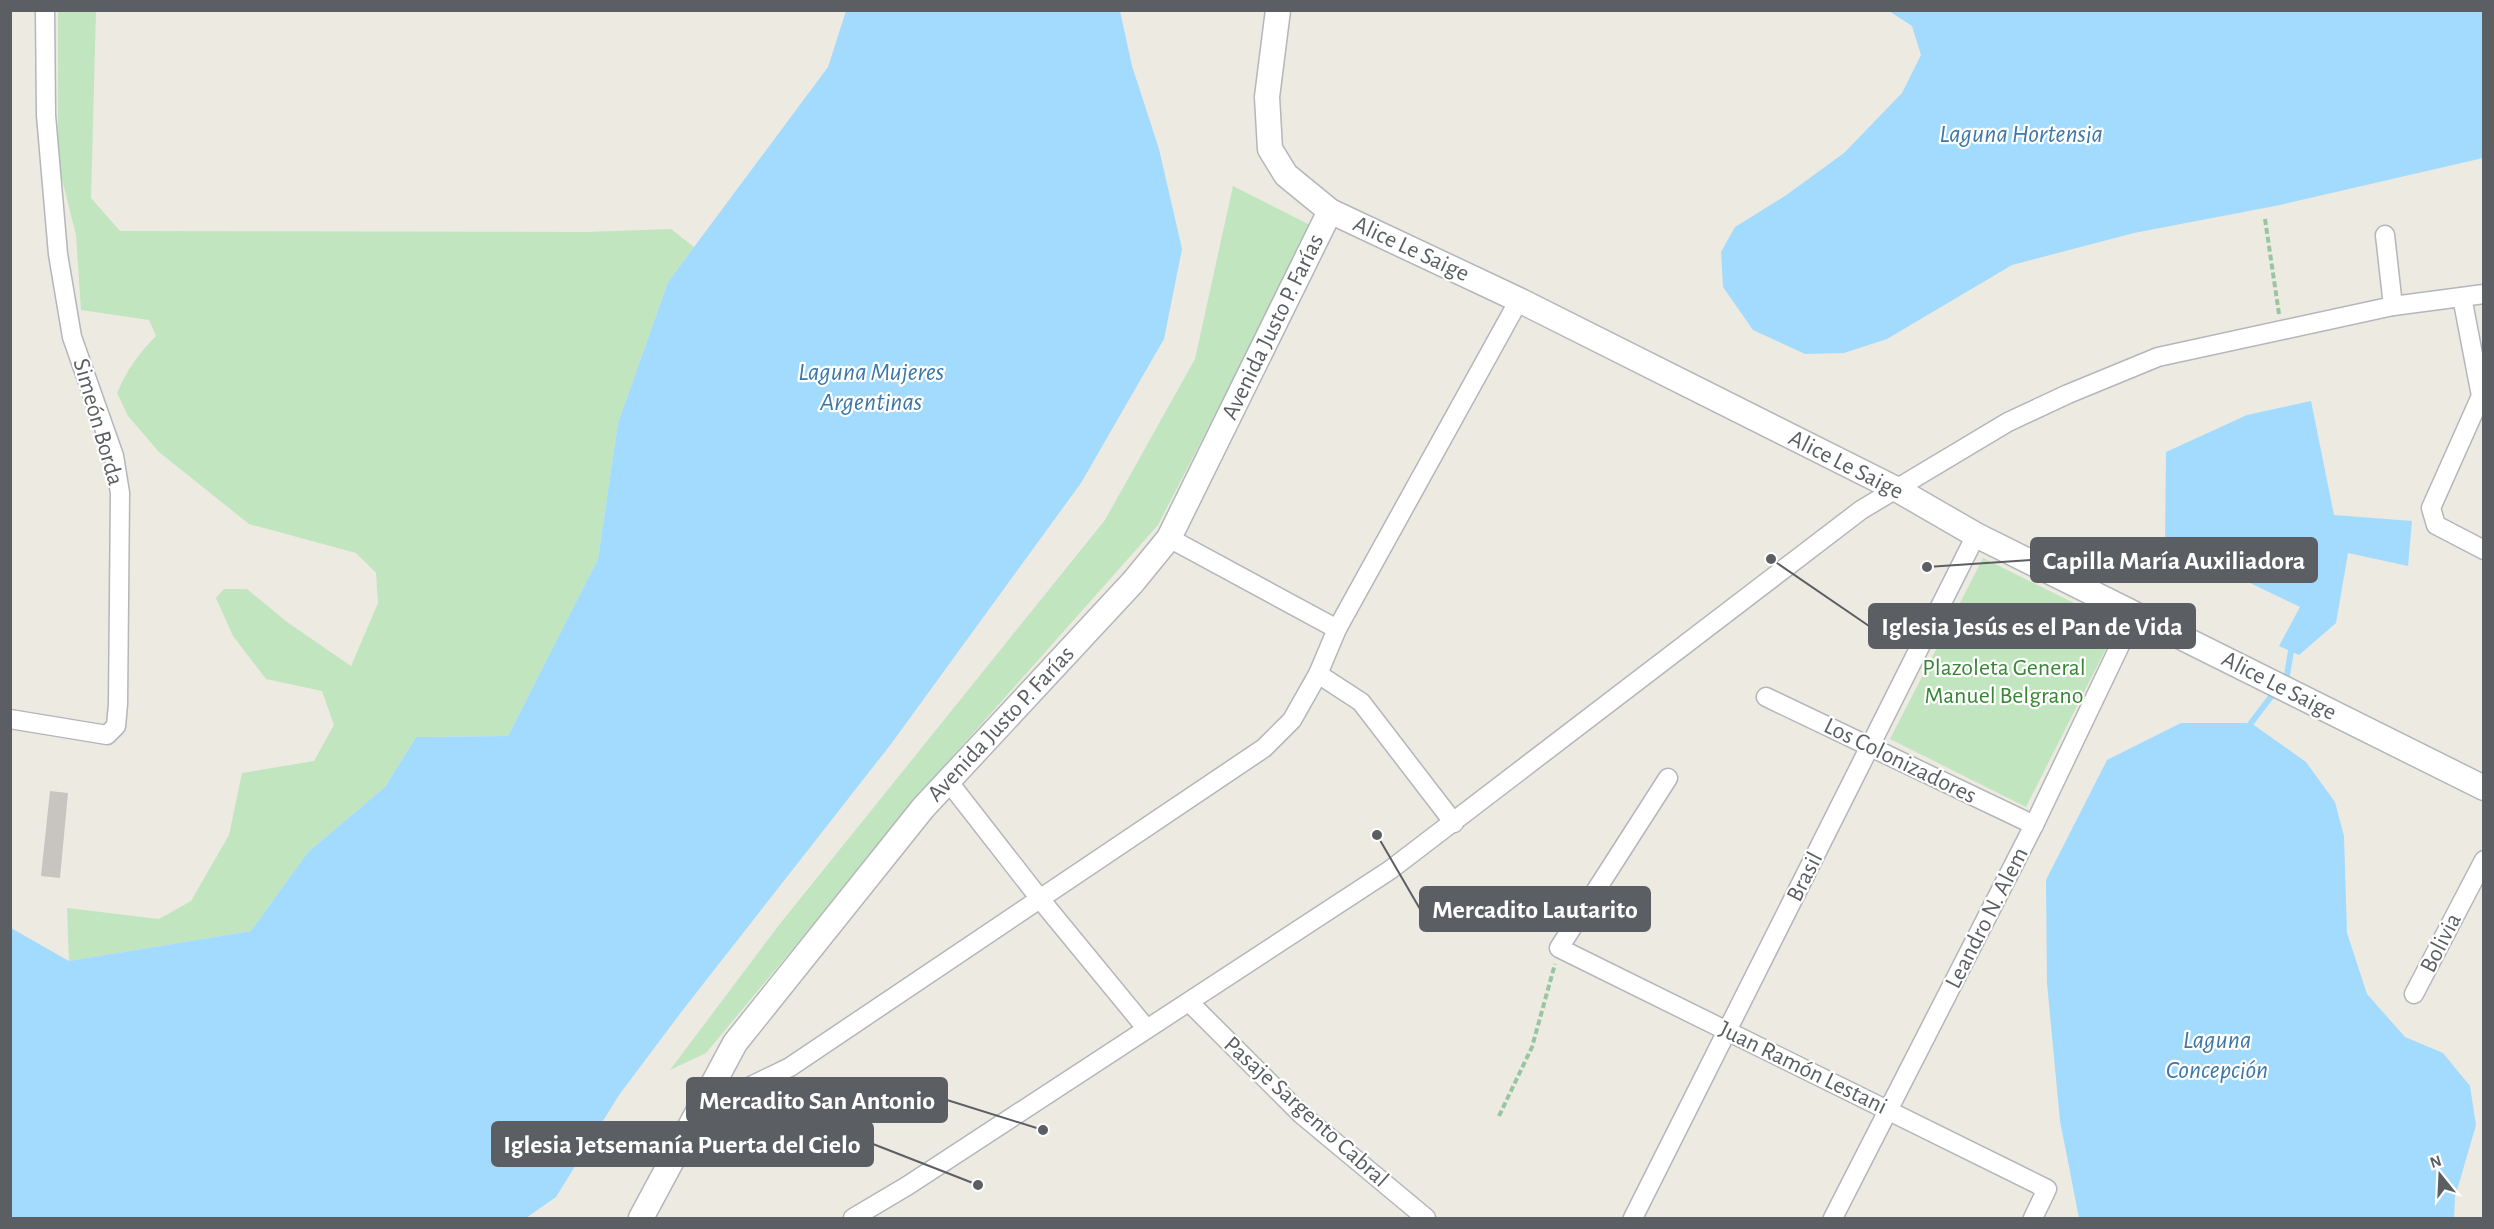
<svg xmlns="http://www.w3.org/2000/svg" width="2494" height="1229" viewBox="0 0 2494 1229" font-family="'Alegreya Sans',sans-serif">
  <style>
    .green { fill: #c1e5bf }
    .water { fill: #a2dbfe }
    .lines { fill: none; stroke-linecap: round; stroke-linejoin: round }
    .stream { stroke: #a2dbfe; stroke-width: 6 }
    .building { fill: #c8c5c0 }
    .minor-casing { stroke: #b3b6ba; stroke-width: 21 }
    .tertiary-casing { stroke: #b3b6ba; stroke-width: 27 }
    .path { stroke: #98c6a2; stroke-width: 4; stroke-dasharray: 6 3; stroke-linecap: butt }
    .minor { stroke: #fff; stroke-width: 18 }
    .tertiary { stroke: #fff; stroke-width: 24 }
    .labels { text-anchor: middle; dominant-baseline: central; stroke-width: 4.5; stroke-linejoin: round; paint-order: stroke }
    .street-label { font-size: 24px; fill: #5b5f63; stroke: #fff }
    .park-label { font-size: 24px; fill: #378636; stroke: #fff }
    .water-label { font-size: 26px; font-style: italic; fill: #3c77a7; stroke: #fff }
    .leader { fill: none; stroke: #5b5f63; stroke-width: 2 }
    .callout-dot { fill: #5b5f63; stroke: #fff; stroke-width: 2 }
    .callout { fill: #5b5f63; stroke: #5b5f63; stroke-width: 2 }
    .callout-label { font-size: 26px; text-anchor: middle; font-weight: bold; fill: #fff }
  </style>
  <rect width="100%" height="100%" fill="#edeae2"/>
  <g class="green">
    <path d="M58,11H96L91,198L120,231L587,232L671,229L694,247L668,282L618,423L598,559L508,736L416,737L385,787L308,852L251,931L69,961L67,908L159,919L191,901L229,835L242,773L314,761L334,725L322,691L266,679L233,636L216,598L224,589H247L287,622L351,666L378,603L376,573L356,553L249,524L159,452L128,416L117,393C127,370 138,354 156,336L149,320L81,310L76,235L58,163Z"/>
    <path d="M1233,186L1312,226L1158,525L960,748L706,1053L670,1070L779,925L1105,520L1195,359Z"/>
    <path d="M1983,558L2118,625L2026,807L1890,739Z"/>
  </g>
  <g class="water">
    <path d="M846,11H1120L1132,66L1159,149L1182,249L1164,339L1081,483L891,744L682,1011L619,1095L556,1197L526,1218H11V928L69,961L251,931L308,852L385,787L416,737L508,736L598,559L618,423L668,282L828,67Z"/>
    <path d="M1889,11H2483V158L2280,205L2134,233L2012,265L1887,339L1844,353L1805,354L1753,330L1723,287L1721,252L1735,227L1785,196L1844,153L1902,93L1921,55L1912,26Z"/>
    <path d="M2311,401L2334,515L2412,521L2408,566L2348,553L2336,623L2299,655L2279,646L2300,607L2165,542L2166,452L2247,415Z"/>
    <path d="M2181,723H2251L2306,762L2335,802L2344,836L2347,933L2367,994L2405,1037L2443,1053L2470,1086L2476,1125L2455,1197L2454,1218H2079L2060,1121L2047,983L2046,880L2107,760Z"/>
  </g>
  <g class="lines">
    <g class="stream">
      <path d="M2287,675L2291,651"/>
      <path d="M2251,723L2273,694"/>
    </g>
  </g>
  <path class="building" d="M50,791L68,793L60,878L41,876Z"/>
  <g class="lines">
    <g class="minor-casing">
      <g id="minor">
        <path d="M2385,235L2393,306"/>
        <path d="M2462,297L2481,396L2431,508L2436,525L2484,550"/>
        <path d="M1169,538L1337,629"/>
        <path d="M1318,674L1361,702L1454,823"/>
        <path d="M1766,697L2034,825"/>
        <path d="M10,719L107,735L116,726L118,704L120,493L114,456L72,337L58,254L46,115L45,10"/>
        <path d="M1668,778L1559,948L2047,1189L2033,1218"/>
        <path d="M948,781L1040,899L1146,1028"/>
        <path d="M2414,994L2484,860"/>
        <path d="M1189,1002L1301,1114L1426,1218"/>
        <path d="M699,1111L790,1067L1264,748L1292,720L1318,674L1337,629L1519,300"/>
        <path d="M853,1218L907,1186L1390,870L1861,510L2008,422L2068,394L2158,357L2393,306L2484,294"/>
        <path d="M1633,1218L1976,535"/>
        <path d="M1833,1218L2034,825L2135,614"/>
      </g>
    </g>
    <g class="tertiary-casing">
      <g id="tertiary">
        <path d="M1278,10L1267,97L1270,149L1286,175L1330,211L1519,300L1898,490L1976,535L2484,788"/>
        <path d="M641,1218L735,1043L923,808L1133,582L1169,538L1330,211"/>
      </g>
    </g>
    <g class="path">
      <path d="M2265,219L2279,314"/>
      <path d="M1499,1116L1532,1047L1555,964"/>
    </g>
    <use href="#minor" class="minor"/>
    <use href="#tertiary" class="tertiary"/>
  </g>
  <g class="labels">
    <g class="street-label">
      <text transform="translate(1411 249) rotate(25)">Alice Le Saige</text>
      <text transform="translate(1273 327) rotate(-64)">Avenida Justo P. Farías</text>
      <text transform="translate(98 422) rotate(74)">Simeón Borda</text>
      <text transform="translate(1846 465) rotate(27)">Alice Le Saige</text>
      <text transform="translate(2279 686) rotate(27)">Alice Le Saige</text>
      <text transform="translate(1001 724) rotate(-47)">Avenida Justo P. Farías</text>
      <text transform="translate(1900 761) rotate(26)">Los Colonizadores</text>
      <text transform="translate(1805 877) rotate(-63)">Brasil</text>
      <text transform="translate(1987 918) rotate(-63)">Leandro N. Alem</text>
      <text transform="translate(2441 943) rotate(-63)">Bolivia</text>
      <text transform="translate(1803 1068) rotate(26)">Juan Ramón Lestani</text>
      <text transform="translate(1306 1112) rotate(42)">Pasaje Sargento Cabral</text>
    </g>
    <g class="park-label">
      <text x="2004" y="668">Plazoleta General<tspan x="2004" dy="28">Manuel Belgrano</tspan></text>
    </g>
    <g class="water-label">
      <text x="2021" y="134">Laguna Hortensia</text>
      <text x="871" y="372">Laguna Mujeres<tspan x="871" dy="30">Argentinas</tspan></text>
      <text x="2217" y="1040">Laguna<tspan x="2217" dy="30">Concepción</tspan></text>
    </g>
  </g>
  <path class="leader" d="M1927 567L2031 560M1771 559L1869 626M1377 835L1420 909M1043 1130L947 1100M978 1185L873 1144"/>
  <g class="callout-dot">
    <circle cx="1927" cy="567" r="6"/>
    <circle cx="1771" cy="559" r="6"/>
    <circle cx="1377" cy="835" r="6"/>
    <circle cx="1043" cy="1130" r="6"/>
    <circle cx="978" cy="1185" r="6"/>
  </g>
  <g class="callout">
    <rect x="2031" y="538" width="286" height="44" rx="6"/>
    <rect x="1869" y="604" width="326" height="44" rx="6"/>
    <rect x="1420" y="887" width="230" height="44" rx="6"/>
    <rect x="687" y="1078" width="260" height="44" rx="6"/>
    <rect x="492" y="1122" width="381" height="44" rx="6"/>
  </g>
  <g class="callout-label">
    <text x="2174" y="569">Capilla María Auxiliadora</text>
    <text x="2032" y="635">Iglesia Jesús es el Pan de Vida</text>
    <text x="1535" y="918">Mercadito Lautarito</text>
    <text x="817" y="1109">Mercadito San Antonio</text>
    <text x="682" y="1153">Iglesia Jetsemanía Puerta del Cielo</text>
  </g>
  <rect width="2494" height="1229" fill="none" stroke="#5b5f63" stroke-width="24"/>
  <g transform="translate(2440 1175) rotate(342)" stroke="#ffffff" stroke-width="4.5" paint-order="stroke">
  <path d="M0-4.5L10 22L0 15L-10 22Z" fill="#5b5f63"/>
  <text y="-9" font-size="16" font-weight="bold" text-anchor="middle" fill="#5b5f63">N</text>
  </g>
</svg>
